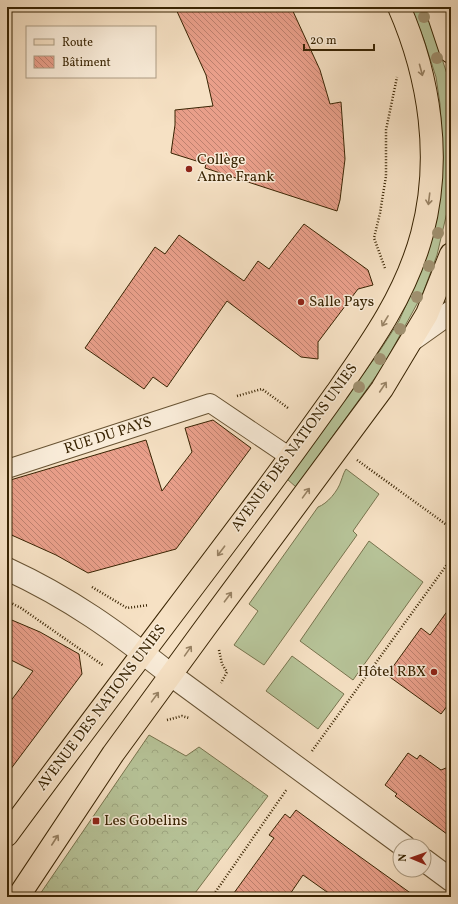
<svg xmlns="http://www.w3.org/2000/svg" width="458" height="904" viewBox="0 0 458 904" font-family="Vollkorn,serif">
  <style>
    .grass { fill: #b7c499; stroke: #78744e }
    .forest { fill: url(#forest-crowns); stroke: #78744e }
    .building { fill: url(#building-back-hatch); stroke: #392403 }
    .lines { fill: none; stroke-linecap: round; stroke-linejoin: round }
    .pedestrian-casing { stroke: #685333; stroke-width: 20 }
    .minor-casing { stroke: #685333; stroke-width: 24 }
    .tertiary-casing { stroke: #685333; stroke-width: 24 }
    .primary-casing { stroke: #392403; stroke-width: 24 }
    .path { stroke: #392403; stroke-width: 2.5; stroke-dasharray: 1 2; stroke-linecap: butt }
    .pedestrian { stroke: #f9ecd9; stroke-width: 18 }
    .minor { stroke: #f9ecd9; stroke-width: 22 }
    .tertiary { stroke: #f9ecd9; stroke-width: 22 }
    .primary { stroke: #f6e1c4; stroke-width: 22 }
    .tree { fill: #9f8f6e }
    .oneway { stroke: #988264 }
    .poi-dot { fill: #8f2418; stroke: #f9ecd9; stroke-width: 1.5 }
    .labels { text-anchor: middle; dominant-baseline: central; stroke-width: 3; stroke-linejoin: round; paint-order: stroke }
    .poi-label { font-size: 15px; fill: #392403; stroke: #f9ecd9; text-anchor: start }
    .street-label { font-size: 15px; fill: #392403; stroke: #f9ecd9 }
  </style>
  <defs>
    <pattern id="forest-crowns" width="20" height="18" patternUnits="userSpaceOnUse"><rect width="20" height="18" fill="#b7c499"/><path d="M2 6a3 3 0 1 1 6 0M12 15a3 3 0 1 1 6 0" fill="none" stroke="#9ea882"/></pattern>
    <pattern id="building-back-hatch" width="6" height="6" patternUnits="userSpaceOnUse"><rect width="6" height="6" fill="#e99f8a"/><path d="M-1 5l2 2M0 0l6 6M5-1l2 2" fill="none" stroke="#be816f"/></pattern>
  </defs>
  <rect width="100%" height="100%" fill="#f6e1c4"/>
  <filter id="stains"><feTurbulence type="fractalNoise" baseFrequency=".005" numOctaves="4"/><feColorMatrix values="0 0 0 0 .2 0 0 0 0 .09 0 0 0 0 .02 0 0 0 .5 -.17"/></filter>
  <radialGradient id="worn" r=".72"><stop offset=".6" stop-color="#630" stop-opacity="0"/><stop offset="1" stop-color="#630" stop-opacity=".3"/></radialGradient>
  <g class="grass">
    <path d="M411,7H425L447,74L451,105V195L437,255L423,293L382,368L296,487L287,479L379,352L399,321L414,287L442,176V140L440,104L436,77L424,40Z"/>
    <path d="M346,469L379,494L353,531L357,535L264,665L234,645L258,611L249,604L318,507C327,504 338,491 341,481C343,476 343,474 346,469Z"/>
    <path d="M369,541L423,582L353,680L300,641Z"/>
    <path d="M292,656L344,694L318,729L266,691Z"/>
  </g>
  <path class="forest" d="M149,735L186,756L199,747L268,796L192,897H38Z"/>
  <g class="building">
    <path d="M175,7H291L320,70L330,104L341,102L345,159L340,200L337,211L205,168L206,164L171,153L175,125V110L213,106L206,75Z"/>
    <path d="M304,224L368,270L373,285L358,289L318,342V359L301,357L227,301L167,387L153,377L144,389L85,348L155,247L165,254L179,235L244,281L258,261L269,269Z"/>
    <path d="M213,420L251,448L176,549L88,573L56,555L7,533V481L146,440L162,491L192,452L185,428Z"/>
    <path d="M451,606V701L441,714L387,675L421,628L430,635Z"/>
    <path d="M7,618L40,632L79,654L82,674L7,774V706L33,671L7,658Z"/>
    <path d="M408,753L417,759L420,755L441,770L451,766V837L395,796L397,794L385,785Z"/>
    <path d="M296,810L345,846L416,897H334L303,875L288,897H231L274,838L269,835L285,814L290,818Z"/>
  </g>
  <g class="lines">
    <g class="pedestrian-casing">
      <path id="pedestrian" d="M7,469L210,403L290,457"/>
    </g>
    <g class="minor-casing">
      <g id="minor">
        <path d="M413,339L451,312"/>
        <path d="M171,675L404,846"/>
        <path d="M424,860L451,880"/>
      </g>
    </g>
    <g class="tertiary-casing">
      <path id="tertiary" d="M7,569C70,598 117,632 171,675"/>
    </g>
    <g class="primary-casing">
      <g id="primary">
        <path d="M436,7L451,52"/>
        <path d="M7,835C90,722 176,610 260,498C286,463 312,427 337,392C372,342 406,294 422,234C442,159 430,78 399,7"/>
        <path d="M18,897L113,754L205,628L382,389L427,314L451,254"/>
      </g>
    </g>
    <g class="path">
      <path d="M385,268L374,238L380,213L386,176V130L397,77"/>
      <path d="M237,396L262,389L288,408"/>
      <path d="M357,460L451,528"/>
      <path d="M92,587L127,608L149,605"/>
      <path d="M7,601L21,608L104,666"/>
      <path d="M219,650L222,664L227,672L221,683"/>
      <path d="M167,720L182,716L189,718"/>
      <path d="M312,751L451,559"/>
      <path d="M212,897L287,789"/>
    </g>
    <use href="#pedestrian" class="pedestrian"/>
    <use href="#minor" class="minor"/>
    <use href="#tertiary" class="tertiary"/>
    <use href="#primary" class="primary"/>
  </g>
  <g class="tree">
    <circle cx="424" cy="17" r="6"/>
    <circle cx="437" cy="58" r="6"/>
    <circle cx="438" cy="233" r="6"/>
    <circle cx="429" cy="266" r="6"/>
    <circle cx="417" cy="297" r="6"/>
    <circle cx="400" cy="329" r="6"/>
    <circle cx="380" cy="359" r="6"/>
    <circle cx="359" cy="387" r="6"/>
  </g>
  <defs><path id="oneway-shaft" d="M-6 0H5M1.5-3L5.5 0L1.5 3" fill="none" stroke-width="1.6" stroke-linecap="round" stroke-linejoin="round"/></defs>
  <g class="oneway">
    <use href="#oneway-shaft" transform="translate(421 70) rotate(75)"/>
    <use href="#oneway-shaft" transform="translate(429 199) rotate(97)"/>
    <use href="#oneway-shaft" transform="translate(385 321) rotate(121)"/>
    <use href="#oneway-shaft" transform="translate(383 387) rotate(-56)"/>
    <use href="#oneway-shaft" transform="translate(306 493) rotate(-54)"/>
    <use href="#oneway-shaft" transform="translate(221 551) rotate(127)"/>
    <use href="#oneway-shaft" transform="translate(228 597) rotate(-53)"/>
    <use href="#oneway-shaft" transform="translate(188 651) rotate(-55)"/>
    <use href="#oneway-shaft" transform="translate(155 697) rotate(-54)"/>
    <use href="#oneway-shaft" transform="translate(55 840) rotate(-57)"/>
  </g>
  <g class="poi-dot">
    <circle cx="189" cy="169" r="4"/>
    <circle cx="301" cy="302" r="4"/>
    <circle cx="434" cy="672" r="4"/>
    <rect x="92" y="817" width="8" height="8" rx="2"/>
  </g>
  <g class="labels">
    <g class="poi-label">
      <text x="197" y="160">Collège<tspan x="197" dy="17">Anne Frank</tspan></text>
      <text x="309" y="302">Salle Pays</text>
      <text x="426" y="672" text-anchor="end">Hôtel RBX</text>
      <text x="104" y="821">Les Gobelins</text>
    </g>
    <g class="street-label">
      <text transform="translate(108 436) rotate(-18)">RUE DU PAYS</text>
      <text transform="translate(295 448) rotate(-54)">AVENUE DES NATIONS UNIES</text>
      <text transform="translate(102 708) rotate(-53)">AVENUE DES NATIONS UNIES</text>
    </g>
  </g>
  <rect width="458" height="904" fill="none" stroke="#f6e1c4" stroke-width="24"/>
  <rect x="8" y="8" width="442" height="888" fill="none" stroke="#392403" stroke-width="2"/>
  <rect x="12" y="12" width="434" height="880" fill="none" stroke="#392403"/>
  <rect x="26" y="26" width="130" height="52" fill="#f9ecd9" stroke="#ac9c83"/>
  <rect x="34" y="39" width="20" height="6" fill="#f6e1c4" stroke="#ac9c83"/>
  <text x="62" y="46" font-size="12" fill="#392403">Route</text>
  <rect x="34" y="56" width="20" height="12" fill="url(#building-back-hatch)" stroke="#ac9c83"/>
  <text x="62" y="66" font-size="12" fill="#392403">Bâtiment</text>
  <g transform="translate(412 858) rotate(272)"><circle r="19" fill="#f9ecd9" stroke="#ac9c83"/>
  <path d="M0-3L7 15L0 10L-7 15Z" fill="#8f2418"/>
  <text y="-6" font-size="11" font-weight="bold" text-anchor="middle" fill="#392403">N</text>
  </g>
  <path d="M304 44v6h70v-6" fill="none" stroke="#392403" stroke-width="2"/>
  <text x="310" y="44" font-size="12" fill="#392403" stroke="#f9ecd9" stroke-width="3" paint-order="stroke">20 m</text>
  <rect width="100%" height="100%" filter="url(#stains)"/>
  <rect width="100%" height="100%" fill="url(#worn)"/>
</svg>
